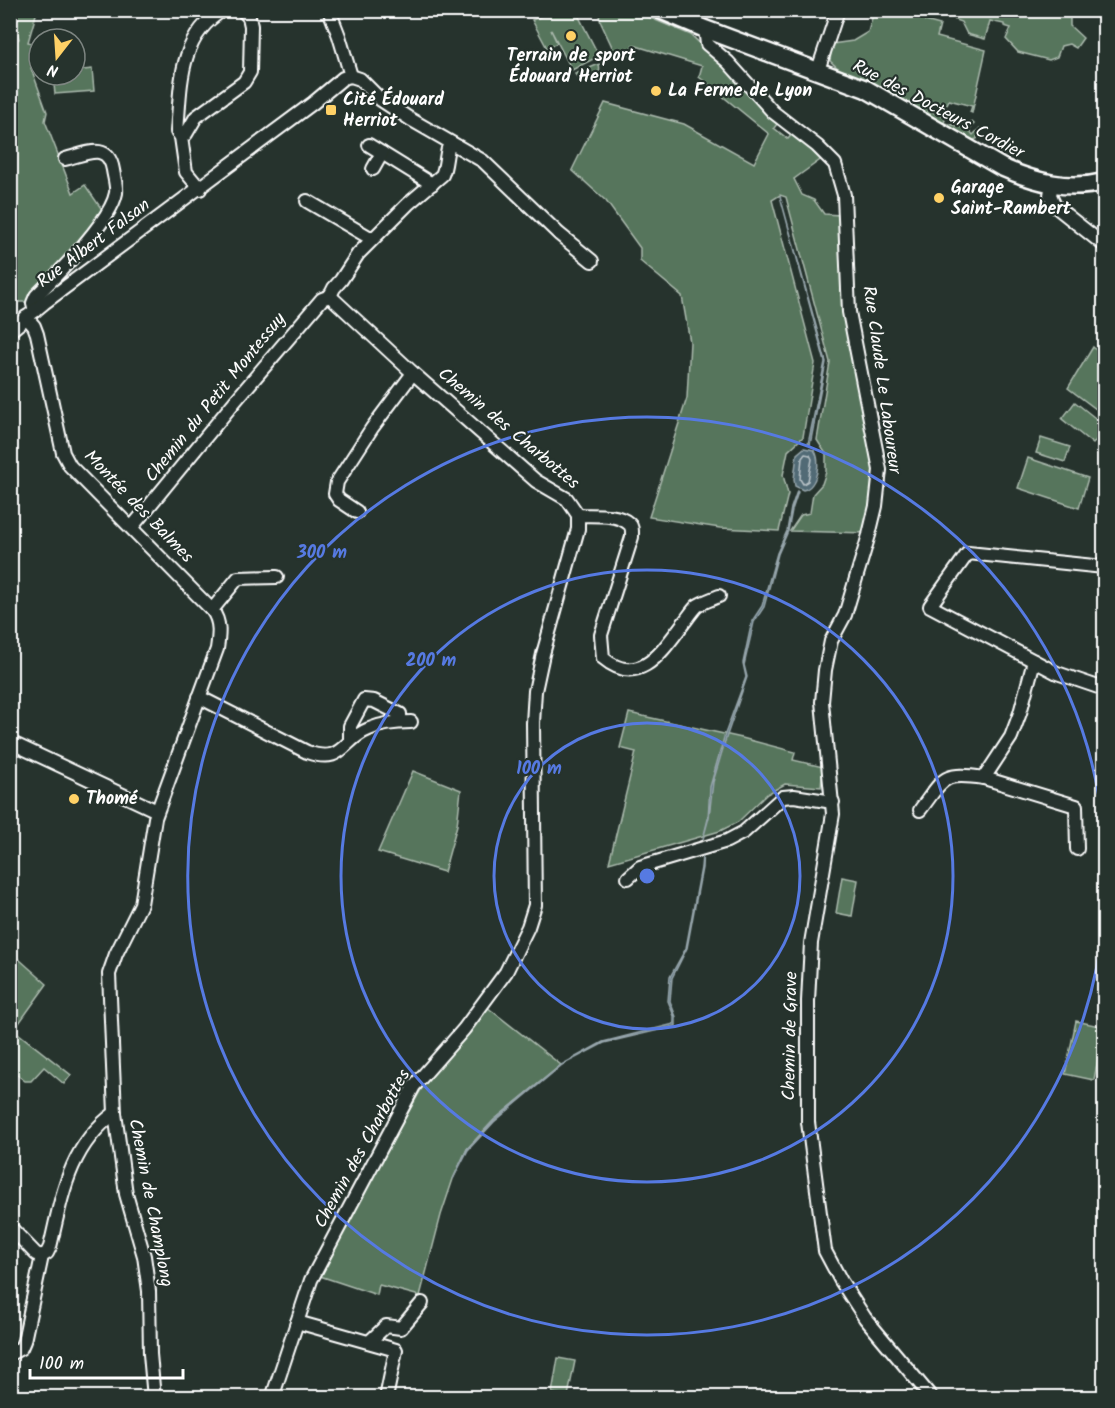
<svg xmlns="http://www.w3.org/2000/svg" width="1115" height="1408" viewBox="0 0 1115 1408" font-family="Kalam,sans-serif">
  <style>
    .green { fill: #57755c; stroke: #abbaae; stroke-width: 1.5 }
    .water { fill: #516a75; stroke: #97a6ac; stroke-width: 1.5 }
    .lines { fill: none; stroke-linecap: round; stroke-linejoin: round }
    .shore { stroke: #b9c3c8; stroke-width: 1.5 }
    .street-casing { stroke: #fff; stroke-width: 16 }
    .secondary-casing { stroke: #fff; stroke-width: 21 }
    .street { stroke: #26332d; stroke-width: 12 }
    .secondary { stroke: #26332d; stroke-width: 16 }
    .ring { fill: none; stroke: #567ae2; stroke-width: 3 }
    .poi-dot { fill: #ffd166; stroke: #26332d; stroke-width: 2 }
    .labels { text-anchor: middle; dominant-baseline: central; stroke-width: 4.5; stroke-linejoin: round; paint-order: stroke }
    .poi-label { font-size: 18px; font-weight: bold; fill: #fff; stroke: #26332d; text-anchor: start }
    .street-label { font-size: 18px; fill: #fff; stroke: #26332d }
    .centre { fill: #567ae2; stroke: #26332d; stroke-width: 3 }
    .ring-label { font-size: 18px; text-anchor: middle; font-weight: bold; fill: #567ae2; stroke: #26332d; stroke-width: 4.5; stroke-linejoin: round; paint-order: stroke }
  </style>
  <rect width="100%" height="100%" fill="#26332d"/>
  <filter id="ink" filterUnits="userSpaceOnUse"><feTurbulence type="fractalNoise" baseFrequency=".0167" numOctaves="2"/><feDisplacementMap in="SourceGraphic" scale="12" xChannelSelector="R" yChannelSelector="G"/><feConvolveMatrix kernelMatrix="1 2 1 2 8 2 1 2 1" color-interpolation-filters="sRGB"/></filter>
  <g filter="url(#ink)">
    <g class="green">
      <path d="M923,10L928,12L925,21L940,25L937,37L986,50L972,113L970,112L972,106L949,100L946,106L941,105L940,102L937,104L930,103L928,111L946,116L944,123L967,128L969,123L972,122L974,124L969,130L973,135L979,129L977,139L973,140L862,79L839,69L830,61L832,44L853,41L868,32L874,11Z"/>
      <path d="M11,11H37L28,42L39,45V66L31,68L47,112L45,121L73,193L85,185L103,211L68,259L26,302H17L11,285L10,44L19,39Z"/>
      <path d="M554,11H576L599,56L572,70L551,30L557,43L547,48L532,20Z"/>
      <path d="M598,11H639L646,16L691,35L780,120L774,128L788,139L794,132L823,158L794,179L802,195L814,200L824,214L840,215L872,450L874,486L867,533L790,531L801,515L810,513L813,494L822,484L826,472V454L817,440L830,362L786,197L780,195L772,200L815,363L803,437L788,451L783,475L788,494L779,531L720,528L649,517L687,398L690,342L682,296L640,261V248L606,201L572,170L605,103L684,124L754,163L769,134L699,77L702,66L633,45L629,56L614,51L601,23Z"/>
      <path d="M950,11H1054L1070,16V26L1083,38L1076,48L1069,44L1061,46L1057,57L1049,60L1018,52L1006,39L1011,28L1004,26V24L990,21L985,39L967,34L961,22L955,20Z"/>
      <path d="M599,64C603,81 585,88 575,74Z"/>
      <path d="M92,69L94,91L55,94L53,75H75V71Z"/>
      <path d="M1093,347L1104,357V415L1068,388Z"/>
      <path d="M1075,402L1104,425V430L1093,444L1062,419Z"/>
      <path d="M1041,438L1070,447L1065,462L1036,453Z"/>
      <path d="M1028,458L1088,478L1079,508L1018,488Z"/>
      <path d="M629,713L742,738L795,752L793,760L823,767L821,787L785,784L767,794L738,822L720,831L609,863L636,752L620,748Z"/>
      <path d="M413,771L461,790L457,825L444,872L378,852Z"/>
      <path d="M842,877L858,880L852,916L836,913Z"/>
      <path d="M11,952L47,984L14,1030L71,1075L64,1084L44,1067L31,1081H25L11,1070Z"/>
      <path d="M487,1007L561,1065L494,1120L467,1149L453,1179L441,1215L420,1296L379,1285L377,1295L317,1275L422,1088Z"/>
      <path d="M1076,1021L1104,1027L1094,1080L1065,1074Z"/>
      <path d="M558,1358L575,1361L568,1396L552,1393Z"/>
    </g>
    <g class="water">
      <path d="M780,196L826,362L810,445L808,444L825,362Z"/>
      <path d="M804,448L814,450C822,460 817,488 803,490L795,486L794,479L797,454Z"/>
      <path d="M797,491L798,492L792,510L788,531L778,554L764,607L754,622L744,665L747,677L727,735L713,782L709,817L703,839L708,819L710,787L725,734L746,677L743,663L752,621L762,606L777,553L787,531L791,508Z"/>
      <path d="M703,843L702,868L687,948L672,978L670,1001L676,1017V1026L604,1043L562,1065L494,1122L468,1150L453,1179L467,1149L494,1120L561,1065L603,1042L674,1024V1016L668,1001L670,977L686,948L701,868Z"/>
    </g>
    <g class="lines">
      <path class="shore" d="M805,454L810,455L812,459L808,481L803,484L800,479L802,458Z"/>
      <g class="street-casing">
        <g id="street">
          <path d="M329,10L339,36L351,76"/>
          <path d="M705,29L707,44L728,62L773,112L817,146L835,164L844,195L849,312L880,470L876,506L869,535L845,615L831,641L825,670L822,702L833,814L811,943L808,1001V1122L825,1251L841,1281L865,1318L932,1398"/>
          <path d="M818,70L838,10"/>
          <path d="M351,76L360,79L381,100L410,119L483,161L559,234L592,261"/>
          <path d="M181,137L186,134L196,117L244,82L250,72L251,26L249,17L242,10"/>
          <path d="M369,145L432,184"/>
          <path d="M373,169L382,153"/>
          <path d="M1052,184L1050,195L1055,206L1104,245"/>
          <path d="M200,189L186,172L181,137L177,132C181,86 178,37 223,10"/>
          <path d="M307,201L372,239"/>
          <path d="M330,296L334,288L341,280L358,254L408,204L442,175C447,164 445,153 450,143"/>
          <path d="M35,311L33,303L36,296C57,275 111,221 116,193C117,186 114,177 113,170C108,141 86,154 65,159"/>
          <path d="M26,317L34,326L37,334L63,453L70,466L212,610C221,622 219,635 217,649L155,818L141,904L116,954L109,974L115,1113L126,1194L144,1256L149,1291L150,1354L154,1398"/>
          <path d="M10,331L44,303L313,103L343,78L351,76"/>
          <path d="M357,512L339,500L335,494L337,482L372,428L413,373"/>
          <path d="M578,515C592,516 617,513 628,523C633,526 632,532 632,537L601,635L603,658C641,690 664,648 686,620C689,616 693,610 697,606C703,602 712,599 719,596"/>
          <path d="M132,527L236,400L322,299L330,296"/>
          <path d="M1104,567L968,553L930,606L1057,673L1104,689"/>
          <path d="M212,610L238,578L277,577"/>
          <path d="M1034,661L1020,713L1011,737L984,778L1076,806L1077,849"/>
          <path d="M199,697L307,752C344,765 341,740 369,729C383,723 397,722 411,722"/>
          <path d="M350,741V726L364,700L374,701L400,714V722"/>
          <path d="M10,742L157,811"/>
          <path d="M920,810C945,777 942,772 984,778"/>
          <path d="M628,878L640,867L727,841L744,832L783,797L794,796L833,802"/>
          <path d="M10,1227L36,1254L42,1256"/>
          <path d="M297,1322L396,1350L386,1398"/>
          <path d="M369,1342L386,1326L401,1328L422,1303"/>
          <path d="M10,1354L21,1348L24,1341L42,1256L47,1253L50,1247C62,1196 69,1146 115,1113"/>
          <path d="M272,1398L311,1280L414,1086L464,1029L506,972L528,927L535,905L533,723L535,691L543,654L578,529V515L567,499L536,481L413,373L330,296"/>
        </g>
      </g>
      <g class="secondary-casing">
        <path id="secondary" d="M660,10L705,29L866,89L1001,167C1035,182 1068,191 1104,182"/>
      </g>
      <use href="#street" class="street"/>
      <use href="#secondary" class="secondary"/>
    </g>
  </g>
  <g class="ring">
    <circle cx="647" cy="876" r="153"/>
    <circle cx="647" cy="876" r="306"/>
    <path d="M1104 916A459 459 0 1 1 1104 836"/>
  </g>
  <g class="poi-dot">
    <circle cx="571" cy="36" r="6"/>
    <circle cx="656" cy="91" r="6"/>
    <rect x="325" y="104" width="12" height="12" rx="3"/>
    <circle cx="939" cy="198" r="6"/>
    <circle cx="74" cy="799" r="6"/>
  </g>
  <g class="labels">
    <g class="poi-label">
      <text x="571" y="56" text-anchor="middle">Terrain de sport<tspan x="571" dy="21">Édouard Herriot</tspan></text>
      <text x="668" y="91">La Ferme de Lyon</text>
      <text x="343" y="100">Cité Édouard<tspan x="343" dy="21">Herriot</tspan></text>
      <text x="951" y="188">Garage<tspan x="951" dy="21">Saint-Rambert</tspan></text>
      <text x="86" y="799">Thomé</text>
    </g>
    <g class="street-label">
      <text transform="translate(938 110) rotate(28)">Rue des Docteurs Cordier</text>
      <text transform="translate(94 244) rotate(-37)">Rue Albert Falsan</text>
      <text transform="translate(881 380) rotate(82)">Rue Claude Le Laboureur</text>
      <text transform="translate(216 398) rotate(-51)">Chemin du Petit Montessuy</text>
      <text transform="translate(508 429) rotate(40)">Chemin des Charbottes</text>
      <text transform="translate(138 507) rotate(46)">Montée des Balmes</text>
      <text transform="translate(791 1036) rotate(-89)">Chemin de Grave</text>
      <text transform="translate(363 1149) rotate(-61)">Chemin des Charbottes</text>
      <text transform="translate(150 1203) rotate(79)">Chemin de Champlong</text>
    </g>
  </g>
  <circle cx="647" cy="876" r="9" class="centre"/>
  <g class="ring-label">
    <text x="322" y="558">300 m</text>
    <text x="431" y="666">200 m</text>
    <text x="539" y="774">100 m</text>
  </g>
  <rect width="1115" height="1408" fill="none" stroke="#26332d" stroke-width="36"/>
  <rect x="18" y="18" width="1079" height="1372" fill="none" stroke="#fff" stroke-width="2" filter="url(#ink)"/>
  <g transform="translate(57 57) rotate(197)"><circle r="28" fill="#26332d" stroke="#7d8581" stroke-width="1.5"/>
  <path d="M0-4.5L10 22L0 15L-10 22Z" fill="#ffd166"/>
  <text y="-9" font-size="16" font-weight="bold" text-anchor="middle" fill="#ffffff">N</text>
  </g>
  <path d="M30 1369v9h153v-9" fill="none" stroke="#ffffff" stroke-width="3"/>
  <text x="39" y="1369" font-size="18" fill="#ffffff" stroke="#26332d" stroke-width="4.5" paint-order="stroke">100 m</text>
</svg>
